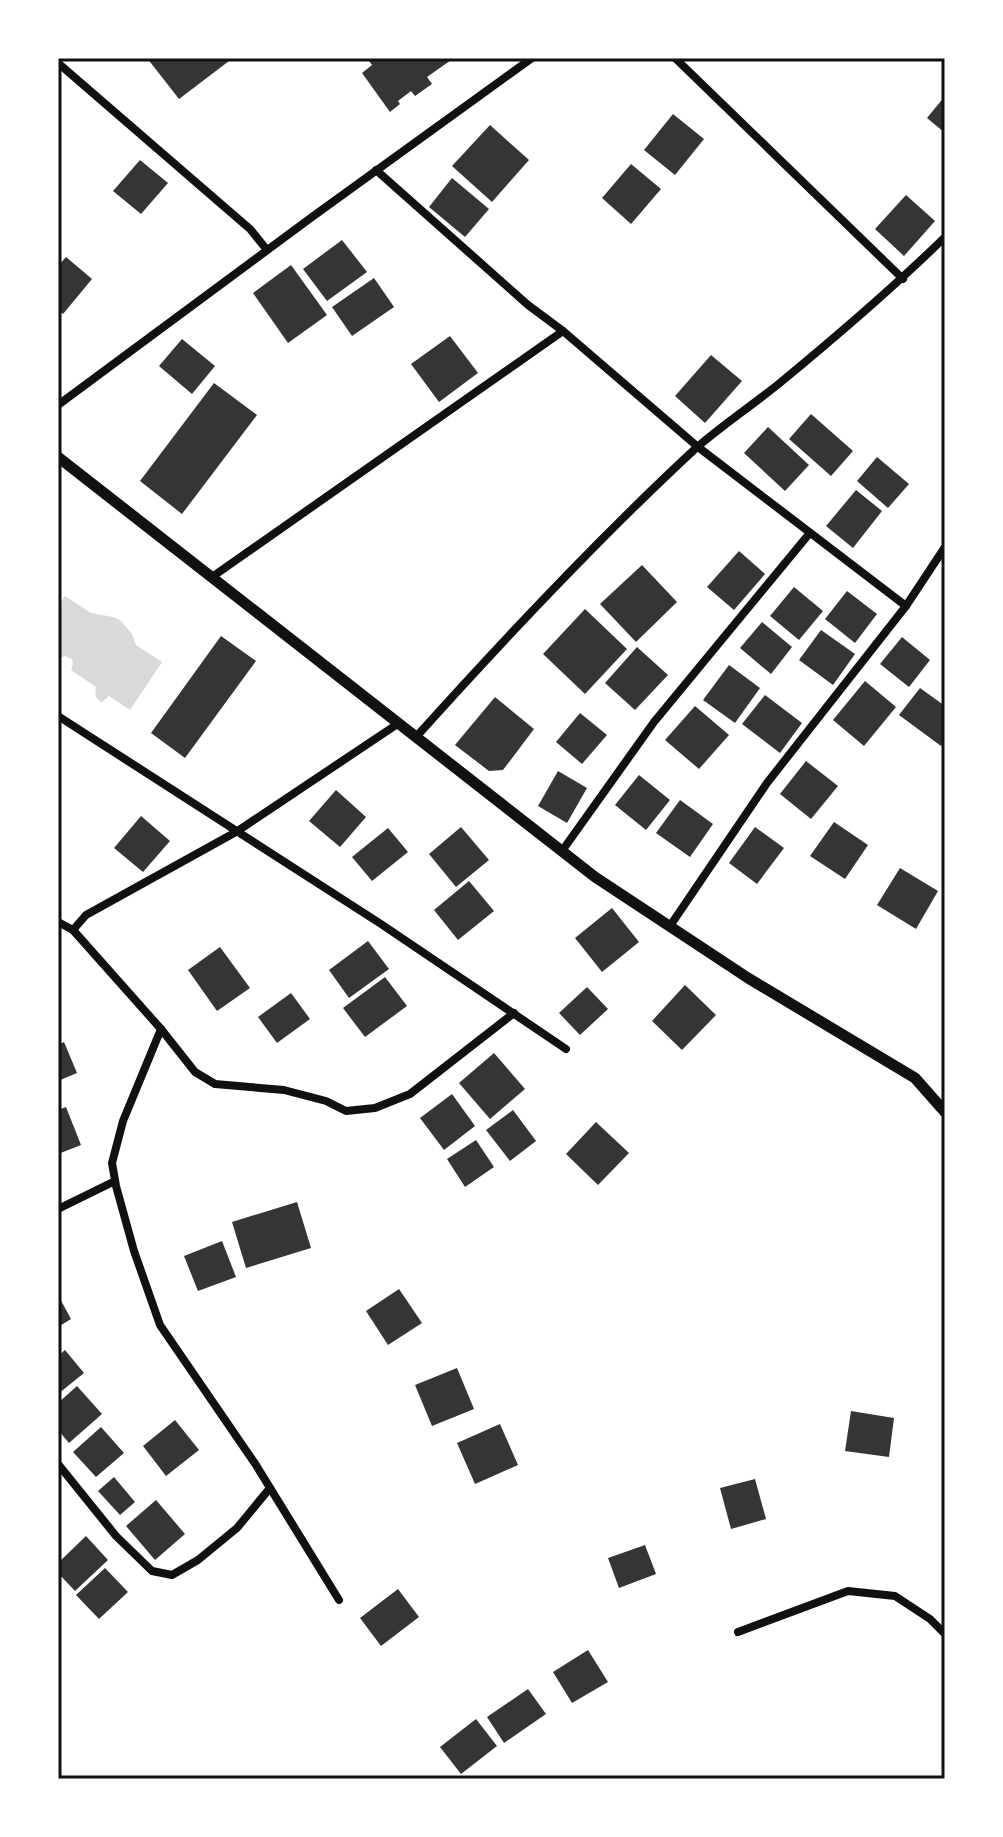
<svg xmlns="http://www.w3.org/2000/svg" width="1003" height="1837" viewBox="0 0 1003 1837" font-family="Mulish,sans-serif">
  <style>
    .water { fill: #d9d9d9 }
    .building { fill: #353535 }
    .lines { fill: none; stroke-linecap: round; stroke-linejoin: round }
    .minor { stroke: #111; stroke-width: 8 }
    .tertiary { stroke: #111; stroke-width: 11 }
    .neatline { fill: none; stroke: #111; stroke-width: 3 }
  </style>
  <rect width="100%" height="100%" fill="#fff"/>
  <path class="water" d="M65,596L91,613L113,617L120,620L132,634L136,645L162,662L130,710L109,696L102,702C94,698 95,695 96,687L71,670L73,664L72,659L65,656L58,659V607Z"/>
  <g class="building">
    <path d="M147,58H233L179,99Z"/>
    <path d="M367,58H454L427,77L432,84L415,96L411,91L398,101L400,104L390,112L362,73L372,65Z"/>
    <path d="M945,96V133L927,118Z"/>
    <path d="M673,114L704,139L675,175L644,150Z"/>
    <path d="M490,125L529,160L492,202L452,166Z"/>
    <path d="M140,160L168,183L141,214L113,191Z"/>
    <path d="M631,164L661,189L631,224L602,198Z"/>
    <path d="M452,178L489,209L465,237L429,207Z"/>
    <path d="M906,195L935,221L904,256L875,229Z"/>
    <path d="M342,240L367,272L327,301L303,269Z"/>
    <path d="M66,257L92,279L63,314L58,310V266Z"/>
    <path d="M291,265L327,315L288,343L253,293Z"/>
    <path d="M374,278L394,307L352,336L332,307Z"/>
    <path d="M450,336L478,373L439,402L411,364Z"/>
    <path d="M182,339L215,366L192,394L159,366Z"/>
    <path d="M711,355L742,381L705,423L675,396Z"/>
    <path d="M214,383L257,415L182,514L140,481Z"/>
    <path d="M811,414L853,451L831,476L789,439Z"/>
    <path d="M768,427L809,465L785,491L744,453Z"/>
    <path d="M877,457L909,484L888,508L857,481Z"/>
    <path d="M856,490L882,511L853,548L826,526Z"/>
    <path d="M739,551L765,574L734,610L707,587Z"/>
    <path d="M642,565L677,602L636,642L600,604Z"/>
    <path d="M794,587L823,611L799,640L770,616Z"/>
    <path d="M847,591L877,614L855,643L825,619Z"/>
    <path d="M585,609L627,649L585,694L543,654Z"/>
    <path d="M762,622L792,647L771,674L740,648Z"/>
    <path d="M821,630L855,654L833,685L799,660Z"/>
    <path d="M221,636L256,661L185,758L151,733Z"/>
    <path d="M902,637L930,660L909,687L880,664Z"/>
    <path d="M637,647L668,675L635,710L605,683Z"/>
    <path d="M729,665L760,688L735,723L703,700Z"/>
    <path d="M865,681L896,707L864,746L833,720Z"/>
    <path d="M920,688L945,706V741L941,746L899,715Z"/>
    <path d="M765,695L802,723L780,753L742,724Z"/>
    <path d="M495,697L534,729L503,770L489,771L455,745Z"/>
    <path d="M695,706L729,735L699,769L665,740Z"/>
    <path d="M580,713L607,735L582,764L556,742Z"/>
    <path d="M806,761L838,786L811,819L780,794Z"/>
    <path d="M558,771L587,788L567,823L538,806Z"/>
    <path d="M639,775L670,800L646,830L615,805Z"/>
    <path d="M336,790L366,817L340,847L309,821Z"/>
    <path d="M680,800L713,824L690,857L656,833Z"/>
    <path d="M141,816L170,841L143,872L114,848Z"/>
    <path d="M834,822L868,845L845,879L810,856Z"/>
    <path d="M461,827L489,860L456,887L429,854Z"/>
    <path d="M755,827L784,848L757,884L729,863Z"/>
    <path d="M388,828L408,852L372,881L352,857Z"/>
    <path d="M900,868L938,891L916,929L877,905Z"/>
    <path d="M469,881L494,911L458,940L434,910Z"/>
    <path d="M612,908L639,942L602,972L575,938Z"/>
    <path d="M368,941L389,969L349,998L329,970Z"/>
    <path d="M220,947L250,988L217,1011L188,970Z"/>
    <path d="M385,977L407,1006L365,1037L343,1008Z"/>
    <path d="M685,985L716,1015L682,1050L652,1021Z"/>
    <path d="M587,987L608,1009L580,1035L559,1013Z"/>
    <path d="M291,993L310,1019L277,1043L258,1017Z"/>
    <path d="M64,1042L77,1073L58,1081V1045Z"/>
    <path d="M494,1053L525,1089L490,1119L459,1083Z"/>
    <path d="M452,1094L475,1126L444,1150L420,1118Z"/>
    <path d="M66,1107L81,1145L58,1154V1110Z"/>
    <path d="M513,1110L536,1141L510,1161L486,1130Z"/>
    <path d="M596,1122L629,1153L598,1185L566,1154Z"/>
    <path d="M476,1140L494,1167L465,1187L447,1159Z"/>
    <path d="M297,1202L311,1248L246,1268L232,1222Z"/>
    <path d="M222,1241L236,1277L198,1291L184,1256Z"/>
    <path d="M399,1289L422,1323L388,1345L366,1311Z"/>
    <path d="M58,1295L71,1319L58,1327Z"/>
    <path d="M65,1350L84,1373L58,1394V1356Z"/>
    <path d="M457,1368L474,1409L432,1426L415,1385Z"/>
    <path d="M77,1386L102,1414L69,1443L58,1430V1403Z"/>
    <path d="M851,1411L894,1418L889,1457L845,1451Z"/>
    <path d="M175,1420L199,1450L166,1476L143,1446Z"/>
    <path d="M500,1424L518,1465L475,1484L457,1443Z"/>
    <path d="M101,1427L124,1453L96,1477L73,1452Z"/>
    <path d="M114,1477L135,1502L120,1515L98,1491Z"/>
    <path d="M755,1479L766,1519L731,1529L720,1488Z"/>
    <path d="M156,1500L185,1534L155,1560L126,1526Z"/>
    <path d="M86,1536L108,1560L75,1591L58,1573V1563Z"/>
    <path d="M645,1545L656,1574L619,1588L608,1558Z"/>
    <path d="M105,1568L128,1592L99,1619L76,1595Z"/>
    <path d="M398,1589L419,1617L381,1646L360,1618Z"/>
    <path d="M588,1650L608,1682L572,1703L553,1672Z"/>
    <path d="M528,1689L546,1714L504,1743L487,1717Z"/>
    <path d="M476,1719L497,1746L461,1774L440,1747Z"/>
  </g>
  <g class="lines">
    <g class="minor">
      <path d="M675,58L903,279"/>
      <path d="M58,63L250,229L267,250"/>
      <path d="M376,170L528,305L563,331L698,447L906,606"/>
      <path d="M58,405L312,217L532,58"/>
      <path d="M212,577L563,331"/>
      <path d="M58,716L381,924L566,1049"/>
      <path d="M416,737C505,638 597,540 695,449C722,425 753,405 781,382C838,335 893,288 945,237"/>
      <path d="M562,851L654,722L809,534"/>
      <path d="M58,922L73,930L161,1029L195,1072L215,1084L284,1090L326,1101L346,1111L375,1108L410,1094L514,1013"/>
      <path d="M670,926L767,783L906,606L945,547"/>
      <path d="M73,930L86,915L236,832L399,723"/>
      <path d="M161,1029L123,1121L112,1163L116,1186L134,1251L160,1325L256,1465L339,1600"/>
      <path d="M58,1209L115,1181"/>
      <path d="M58,1464L116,1536L152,1571L172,1575L198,1560L237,1528L270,1488"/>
      <path d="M738,1632L848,1591L895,1596L930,1619L945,1634"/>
    </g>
    <path class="tertiary" d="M58,457L595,877L748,978L915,1078L945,1112"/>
  </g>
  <rect width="1003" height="1837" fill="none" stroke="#ffffff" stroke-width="120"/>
  <rect x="60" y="60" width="883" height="1717" class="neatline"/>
</svg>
